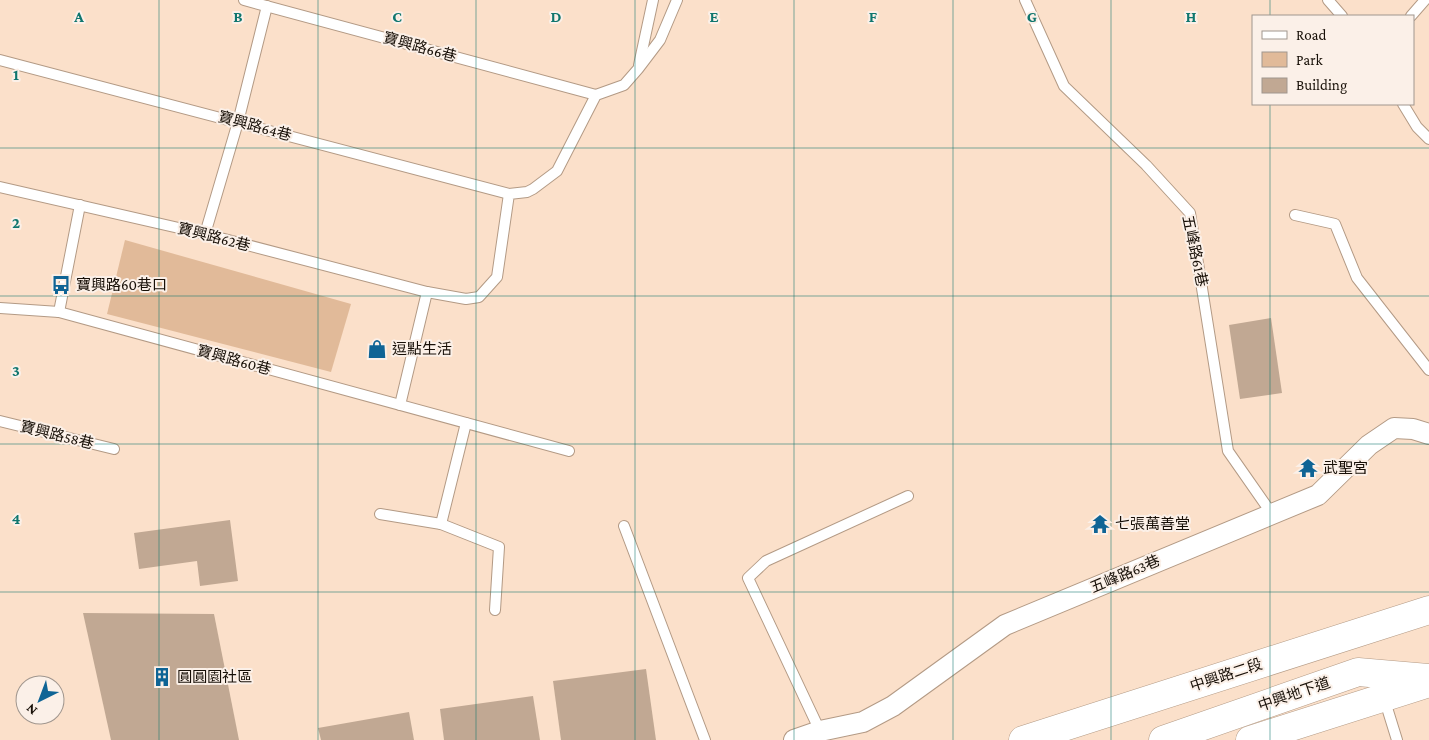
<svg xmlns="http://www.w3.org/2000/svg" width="1429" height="740" viewBox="0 0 1429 740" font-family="'Crimson Pro','Noto Sans TC',serif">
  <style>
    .green { fill: #e1ba99 }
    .building { fill: #c1a893 }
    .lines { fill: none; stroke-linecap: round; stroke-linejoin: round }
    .lane-casing { stroke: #b39a85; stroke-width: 12 }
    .street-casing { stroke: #b39a85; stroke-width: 22 }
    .secondary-casing { stroke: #b39a85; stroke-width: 29 }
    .lane { stroke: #fff; stroke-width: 10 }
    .street { stroke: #fff; stroke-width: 20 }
    .secondary { stroke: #fff; stroke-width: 28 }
    .grid { fill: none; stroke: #0f766e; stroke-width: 1; stroke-opacity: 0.55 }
    .labels { text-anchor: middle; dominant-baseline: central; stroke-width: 4; stroke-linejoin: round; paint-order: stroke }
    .street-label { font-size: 15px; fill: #170f07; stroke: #fbf0e8 }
    .poi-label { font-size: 15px; fill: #170f07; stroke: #fbf0e8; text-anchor: start }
    .grid-label { font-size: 16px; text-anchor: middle; font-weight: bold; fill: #0f766e; stroke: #fbf0e8; stroke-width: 4; stroke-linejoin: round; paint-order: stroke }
  </style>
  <rect width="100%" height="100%" fill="#fbe0ca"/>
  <path class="green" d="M125,240L351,304L331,372L107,314Z"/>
  <g class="building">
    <path d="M1271,318L1282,393L1240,399L1229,325Z"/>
    <path d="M230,520L238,581L200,586L197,561L139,569L134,533Z"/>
    <path d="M83,613L214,614L239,740H111Z"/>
    <path d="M646,669L656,740H561L553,681Z"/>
    <path d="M533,696L540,740H444L440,709Z"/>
    <path d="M409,712L414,740H321L318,728Z"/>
  </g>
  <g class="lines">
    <g class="lane-casing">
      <g id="lane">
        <path d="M244,0L596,95"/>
        <path d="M1025,0L1064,86L1146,165L1190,213L1228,451L1272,514"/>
        <path d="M1328,0L1342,16"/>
        <path d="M1411,16L1425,0"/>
        <path d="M0,60L509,194"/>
        <path d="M639,65L653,0"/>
        <path d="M1403,104L1417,127L1429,139"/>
        <path d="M0,187L205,234L427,292L466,299L479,297L497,277L509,194L527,192L533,189L557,171L596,95L624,85L638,69L660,40L677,0"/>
        <path d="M1295,215L1335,224L1357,278L1429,370"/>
        <path d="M205,234L238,122L267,6"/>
        <path d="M0,308L59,312L569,451"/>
        <path d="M59,312L80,205"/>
        <path d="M400,405L427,292"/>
        <path d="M0,421L114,449"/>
        <path d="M466,423L441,524L499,547L495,610"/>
        <path d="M380,514L441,524"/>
        <path d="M624,526L705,740"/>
        <path d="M1384,698L1397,740"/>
        <path d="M820,731L748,578L766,561L908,496"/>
      </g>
    </g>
    <g class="street-casing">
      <path id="street" d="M794,740L820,731L863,722L893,706L1005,625L1318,495L1369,445L1394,428L1413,429L1429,434"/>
    </g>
    <g class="secondary-casing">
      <g id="secondary">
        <path d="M1023,740L1429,610"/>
        <path d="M1163,740L1358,672L1429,678"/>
        <path d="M1250,740L1429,683"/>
      </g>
    </g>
    <use href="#lane" class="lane"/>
    <use href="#street" class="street"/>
    <use href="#secondary" class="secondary"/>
  </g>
  <path class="grid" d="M159,0V740M318,0V740M476,0V740M635,0V740M794,0V740M953,0V740M1111,0V740M1270,0V16M1270,104V740M0,148H1429M0,296H1429M0,444H1429M0,592H1429"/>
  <defs>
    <g id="bus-bare" transform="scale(1.5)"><path d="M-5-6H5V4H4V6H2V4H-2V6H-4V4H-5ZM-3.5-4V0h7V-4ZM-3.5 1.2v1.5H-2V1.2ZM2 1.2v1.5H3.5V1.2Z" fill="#0f6495" stroke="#fbf0e8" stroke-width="2.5" paint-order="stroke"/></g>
    <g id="shop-bare" transform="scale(1.5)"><path d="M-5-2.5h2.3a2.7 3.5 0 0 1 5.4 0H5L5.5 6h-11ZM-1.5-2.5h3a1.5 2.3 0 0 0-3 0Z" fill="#0f6495" stroke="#fbf0e8" stroke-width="2.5" paint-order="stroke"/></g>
    <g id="temple-bare" transform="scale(1.5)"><path d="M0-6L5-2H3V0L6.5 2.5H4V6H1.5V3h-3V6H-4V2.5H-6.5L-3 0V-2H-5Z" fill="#0f6495" stroke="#fbf0e8" stroke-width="2.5" paint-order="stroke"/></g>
    <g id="building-bare" transform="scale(1.5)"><path d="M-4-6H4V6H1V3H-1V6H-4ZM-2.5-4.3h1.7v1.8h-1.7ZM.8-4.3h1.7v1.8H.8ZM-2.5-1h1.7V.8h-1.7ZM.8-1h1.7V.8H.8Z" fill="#0f6495" stroke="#fbf0e8" stroke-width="2.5" paint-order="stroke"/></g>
  </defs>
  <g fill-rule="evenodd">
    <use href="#bus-bare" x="61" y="285"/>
    <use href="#shop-bare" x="377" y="349"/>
    <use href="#temple-bare" x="1308" y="468"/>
    <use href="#temple-bare" x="1100" y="524"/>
    <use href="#building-bare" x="162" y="677"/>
  </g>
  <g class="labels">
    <g class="street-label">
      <text transform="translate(420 47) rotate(15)">寶興路66巷</text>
      <text transform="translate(255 126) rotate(15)">寶興路64巷</text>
      <text transform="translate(214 237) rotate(14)">寶興路62巷</text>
      <text transform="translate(1195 251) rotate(78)">五峰路61巷</text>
      <text transform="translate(234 360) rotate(15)">寶興路60巷</text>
      <text transform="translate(57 435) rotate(14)">寶興路58巷</text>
      <text transform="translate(1125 574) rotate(-23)">五峰路63巷</text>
      <text transform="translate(1226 675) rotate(-18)">中興路二段</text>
      <text transform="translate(1294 694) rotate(-19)">中興地下道</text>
    </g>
    <g class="poi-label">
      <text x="76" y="285">寶興路60巷口</text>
      <text x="392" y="349">逗點生活</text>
      <text x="1323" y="468">武聖宮</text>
      <text x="1115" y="524">七張萬善堂</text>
      <text x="177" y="677">圓圓園社區</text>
    </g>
  </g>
  <g class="grid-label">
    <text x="79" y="22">A</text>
    <text x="238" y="22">B</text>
    <text x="397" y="22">C</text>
    <text x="556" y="22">D</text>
    <text x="714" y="22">E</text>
    <text x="873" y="22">F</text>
    <text x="1032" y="22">G</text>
    <text x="1191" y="22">H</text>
    <text x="16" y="80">1</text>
    <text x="16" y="228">2</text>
    <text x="16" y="376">3</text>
    <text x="16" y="524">4</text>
  </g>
  <rect x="1252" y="15" width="162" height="90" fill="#fbf0e8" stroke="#a0968e"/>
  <rect x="1262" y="31" width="25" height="8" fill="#ffffff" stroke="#a0968e"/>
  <text x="1296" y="40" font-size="15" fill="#170f07">Road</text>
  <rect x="1262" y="52" width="25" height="15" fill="#e1ba99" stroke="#a0968e"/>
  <text x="1296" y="65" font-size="15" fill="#170f07">Park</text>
  <rect x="1262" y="78" width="25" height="15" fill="#c1a893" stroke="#a0968e"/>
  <text x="1296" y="90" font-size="15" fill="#170f07">Building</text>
  <g transform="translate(40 700) rotate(222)"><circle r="24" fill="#fbf0e8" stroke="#a0968e"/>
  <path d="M0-4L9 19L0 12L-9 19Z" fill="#0f6495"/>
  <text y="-8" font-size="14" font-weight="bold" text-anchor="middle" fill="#170f07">N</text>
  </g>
</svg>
